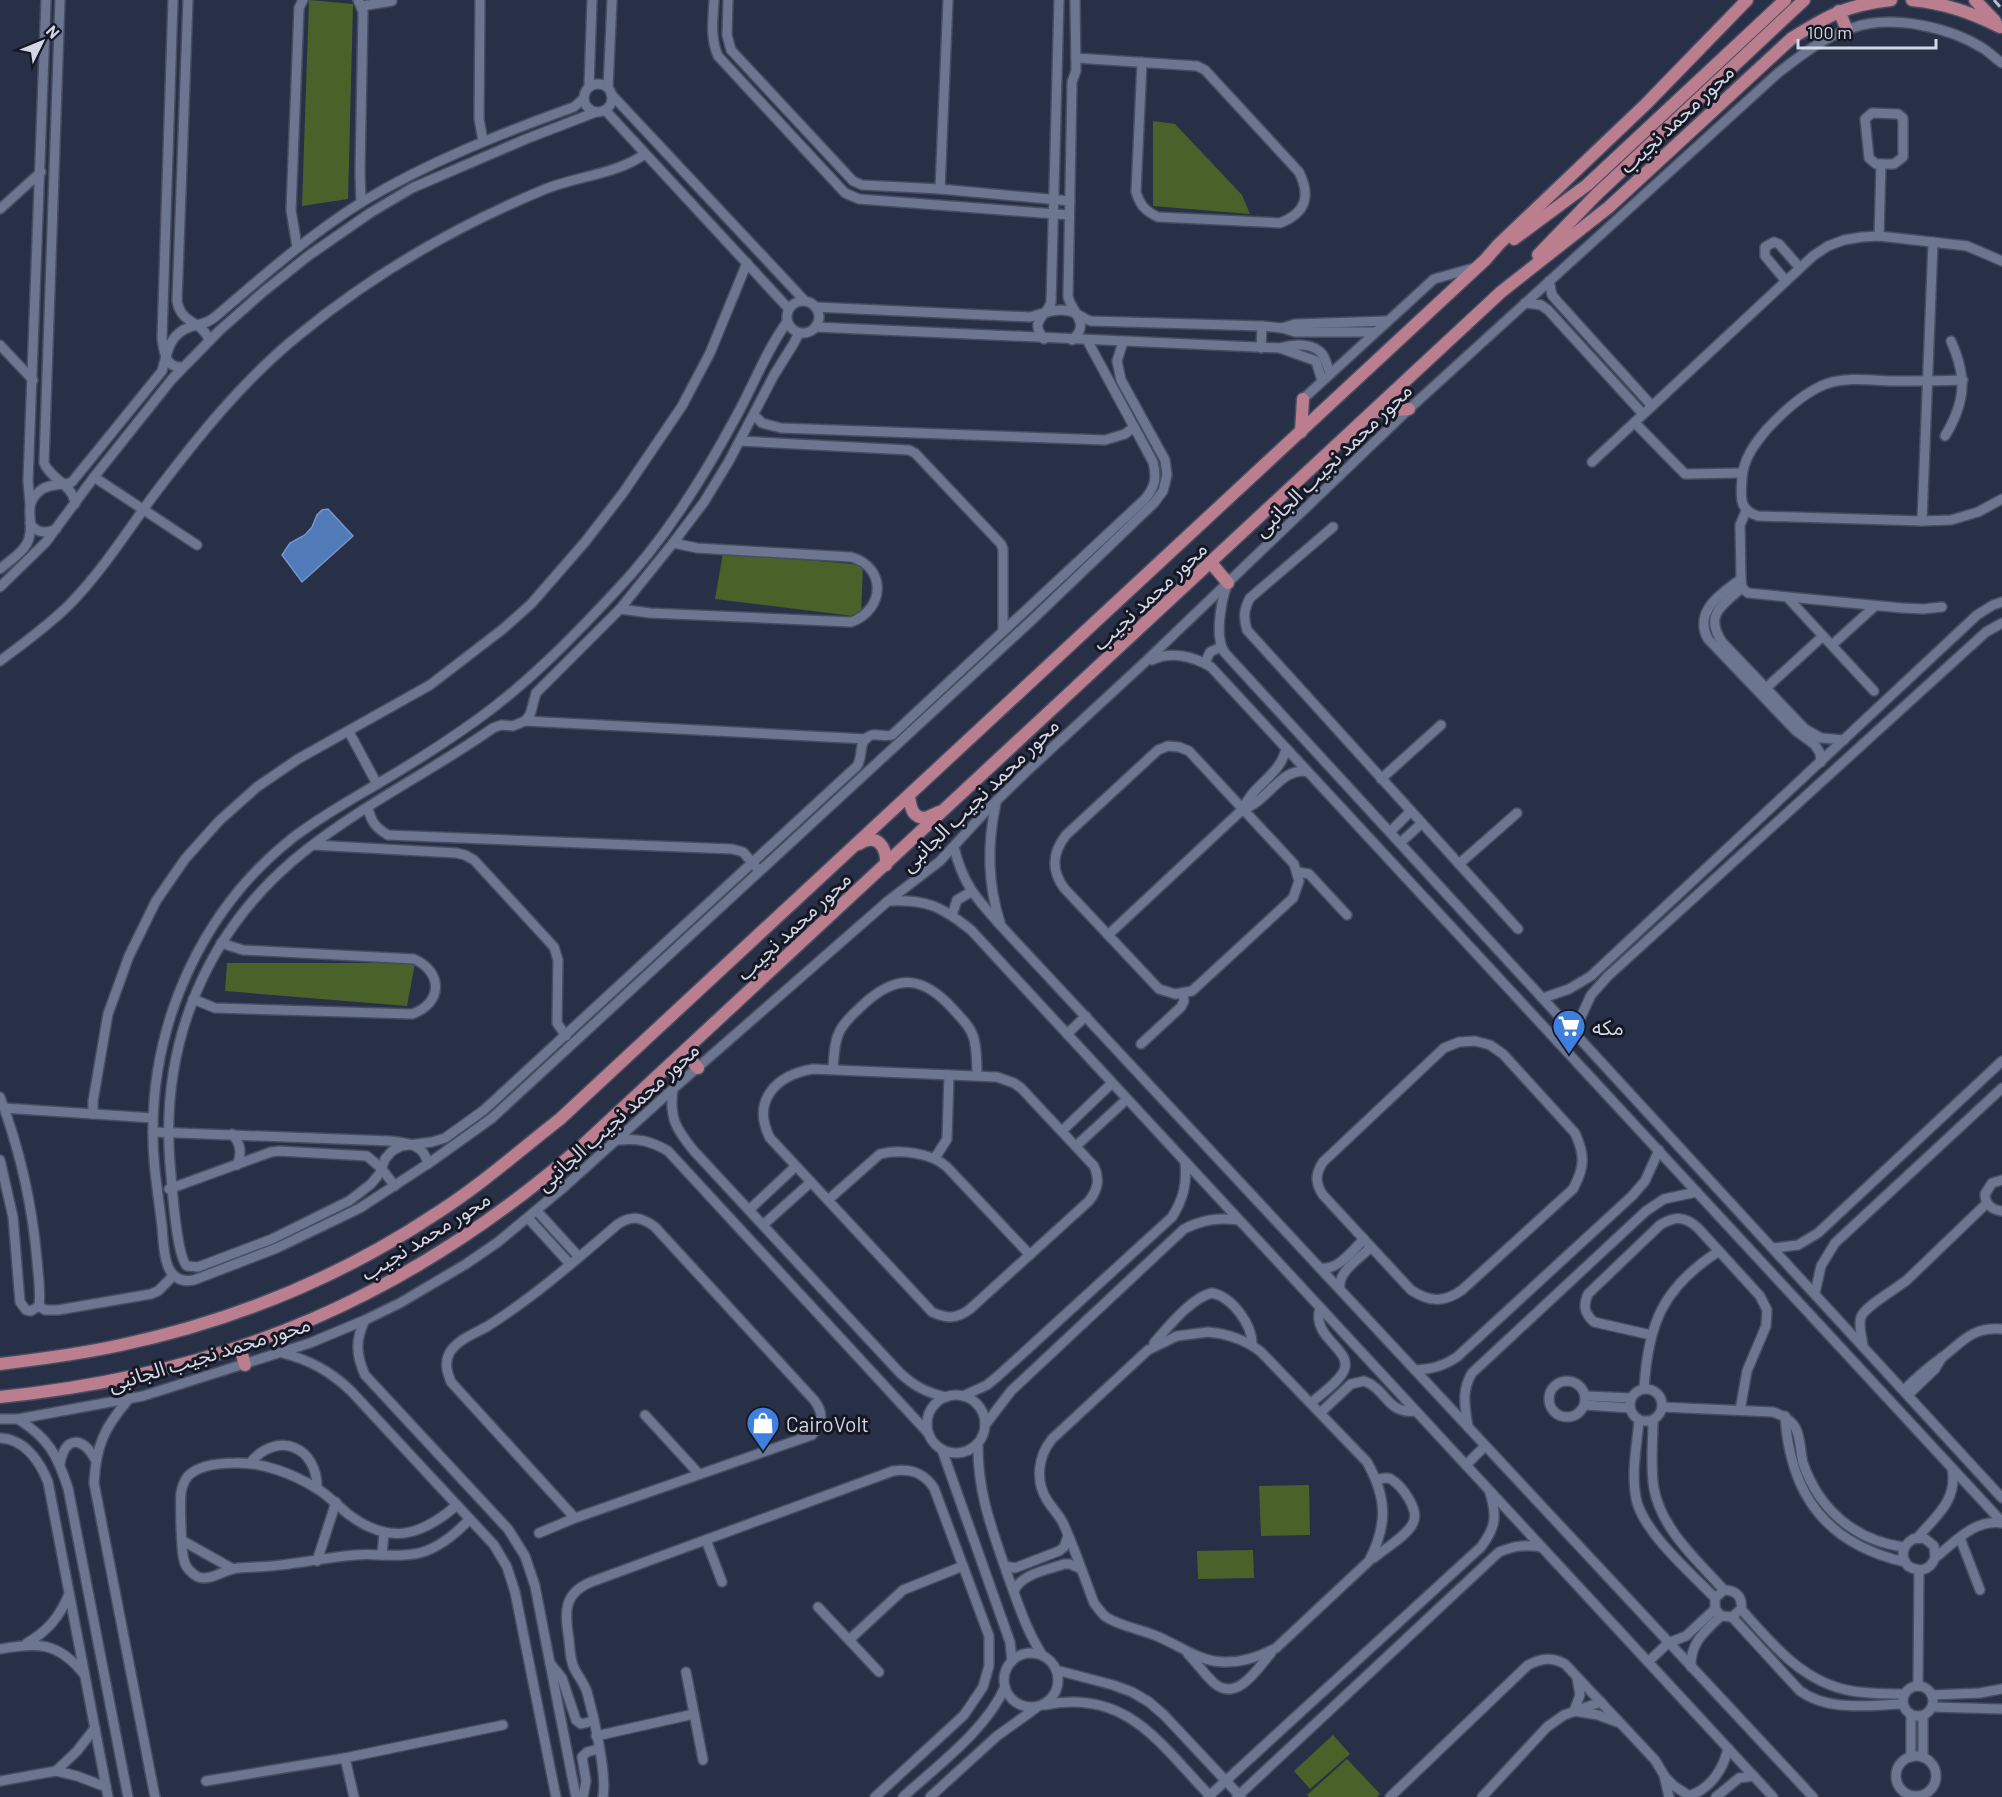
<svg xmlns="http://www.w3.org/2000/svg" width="2002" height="1797" viewBox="0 0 2002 1797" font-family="Barlow,'Noto Sans Arabic',sans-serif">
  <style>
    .green { fill: #4a6229 }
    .water { fill: #507bb8; stroke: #7797c6; stroke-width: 1.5 }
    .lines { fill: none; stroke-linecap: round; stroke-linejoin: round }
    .minor-casing { stroke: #474d61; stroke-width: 12 }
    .major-casing { stroke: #474d61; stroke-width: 15 }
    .minor { stroke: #6c7691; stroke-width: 9 }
    .major { stroke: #ba7e8e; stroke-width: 12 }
    .rail { stroke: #babfd0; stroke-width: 3; stroke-dasharray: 9 4.5; stroke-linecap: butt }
    .labels { text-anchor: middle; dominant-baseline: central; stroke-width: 6; stroke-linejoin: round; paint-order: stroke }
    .street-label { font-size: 21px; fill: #d3d8e8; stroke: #151823 }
    .poi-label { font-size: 21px; fill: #d3d8e8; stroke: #151823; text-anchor: start }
  </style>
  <rect width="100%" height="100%" fill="#283047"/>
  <g class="green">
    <path d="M309,0L353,4L348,199L302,206Z"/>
    <path d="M1153,121L1175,124L1242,195L1250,214L1153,206Z"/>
    <path d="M723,553L863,565L861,617L715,599Z"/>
    <path d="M227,963H415L407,1006L225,991Z"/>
    <path d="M1309,1485L1310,1535L1261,1536L1259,1486Z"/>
    <path d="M1253,1550L1254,1578L1198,1579L1197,1551Z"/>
    <path d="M1333,1735L1350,1754L1310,1789L1294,1771Z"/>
    <path d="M1347,1759L1380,1794L1377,1797H1309L1307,1795Z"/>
  </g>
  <path class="water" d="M328,509L353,536L302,582L282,555L290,543L305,535L312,527L317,515L322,510Z"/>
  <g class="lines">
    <g class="minor-casing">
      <g id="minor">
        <path d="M60,0L44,463C51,480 73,484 75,504"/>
        <path d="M173,0L162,338C164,352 165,368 182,367"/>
        <path d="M188,0L177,301C181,325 204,321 209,341"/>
        <path d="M358,0L363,12L360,172L361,203"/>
        <path d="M480,0L479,119L483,141"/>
        <path d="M714,0C713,19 710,38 718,56L845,193L859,199L1069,215"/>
        <path d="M728,0L727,35L731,50L853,181L862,185L940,189L1070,201"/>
        <path d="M362,6L392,1"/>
        <path d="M1076,58L1197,66L1205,70L1299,172C1311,196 1306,213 1280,223L1158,217C1145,211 1140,205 1136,192L1142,62"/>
        <circle cx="598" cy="98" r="14"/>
        <path d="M589,86L592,0"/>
        <path d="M608,88L612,0"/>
        <path d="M611,94L805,301"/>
        <path d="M605,110L789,309"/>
        <path d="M1872,113L1898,114L1903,118V157L1894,164H1876L1869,158L1865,119Z"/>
        <path d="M940,189L948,0"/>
        <path d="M0,209L41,172"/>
        <path d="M1879,236L1881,164"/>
        <path d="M297,247L291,210L299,8L303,0"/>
        <path d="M1549,281L1552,295L1557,301L1652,406"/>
        <path d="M1786,281L1765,256V247L1774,242L1779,244L1800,268"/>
        <circle cx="803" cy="317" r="16"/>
        <path d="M1525,303L1541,305L1548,310L1643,414"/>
        <path d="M815,307L1030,317C1045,313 1057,307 1073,312C1080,315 1084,319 1091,321L1262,326L1282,328L1295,332H1375"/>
        <path d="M787,322C766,351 754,384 737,415C703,478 664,541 614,593C572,638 528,683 478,719C446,742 413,763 379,783C349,801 318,818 290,840C204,909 154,1017 153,1127C152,1160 158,1193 162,1226C164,1247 162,1286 194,1280L277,1248L360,1208L432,1161L492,1118L1031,621L1154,503L1163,491L1167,475L1165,460L1121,380L1117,361L1123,342"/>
        <path d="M815,327L1280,348L1316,361L1322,381"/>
        <path d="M1282,328L1295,324L1387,321"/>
        <path d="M799,333L794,343L774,375L729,461L704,502L673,543L620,609L536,693L530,715L525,721L513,726L501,725L493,728C432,771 364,804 306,850C208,927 160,1040 170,1164C172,1183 176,1256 187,1266L198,1267L272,1239L349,1201L371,1184L380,1173L385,1159L392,1151L401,1146L432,1142L445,1138L484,1110L857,766C864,756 857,739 872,735C879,734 885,737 892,735L1144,500C1155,488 1157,478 1153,462L1087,340"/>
        <path d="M1044,339C1029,321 1045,317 1051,303L1059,0"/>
        <path d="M1072,340C1091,324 1073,314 1068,297L1072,82L1076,71L1075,0"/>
        <path d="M0,345L33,380"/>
        <path d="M1261,348L1262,326"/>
        <path d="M1280,348C1293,344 1314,342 1323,355C1326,360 1328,368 1330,374"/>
        <path d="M1963,380C1938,381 1914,381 1890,381C1869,380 1846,377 1826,384C1805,392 1784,411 1768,428C1755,443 1743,459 1742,479C1741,496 1738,510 1758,516L1922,521L1951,520L1978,512L2002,499"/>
        <path d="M1303,399L1434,279L1477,267"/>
        <path d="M754,415L762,423L781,428L1105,440L1125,434L1134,427"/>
        <path d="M1635,423L1685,474L1742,473"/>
        <path d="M1945,436C1966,401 1967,377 1951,341"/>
        <path d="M740,441L909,450L915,453L1001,544L1003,549V631"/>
        <path d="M1592,462L1813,256L1828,246L1844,240L1862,237L1879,236L1967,246L2002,261"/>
        <path d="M94,477L197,545"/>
        <path d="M30,504L28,481L46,0"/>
        <path d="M1746,511L1740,525L1741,579L1742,588L1748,593L1902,608L1923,609L1942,607"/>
        <path d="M1922,521L1933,242"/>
        <path d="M30,523C36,533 46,534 56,529"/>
        <path d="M1333,527L1250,598C1244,609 1243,617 1247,630L1518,929"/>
        <path d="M0,569C9,561 26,551 29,538C35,520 21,505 41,490C50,483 62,486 72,482L162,371C167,353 169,334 190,327C199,324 207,324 215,317C262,277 309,235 362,202C428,162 502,133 574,107L583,99"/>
        <path d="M1741,579C1721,593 1693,612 1708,639L1796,731L1815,745L1820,753L1821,762"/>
        <path d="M1227,585C1221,602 1214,638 1225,653L2002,1498"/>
        <path d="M0,587L46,542L94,477L172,379L220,330L263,292L308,256L370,213L412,188L526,139L596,112"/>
        <path d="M1742,588C1722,605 1704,615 1722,642L1805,729L1821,738L1844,740"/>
        <path d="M1787,597L1874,691"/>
        <path d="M620,609L650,613L851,622C885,610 887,567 851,557L697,548L673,543"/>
        <path d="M1832,645L1875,606"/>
        <path d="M1152,660C1171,651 1193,656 1211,667L2002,1522"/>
        <path d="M0,661C24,643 49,625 70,604C102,571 126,533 153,496C197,438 242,381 299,335C373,274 454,227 543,190C576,176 615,175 645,154"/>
        <path d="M1205,663L1210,652L1221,647"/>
        <path d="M1766,688L1823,636"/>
        <path d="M525,721L866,739"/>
        <path d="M349,732L377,784"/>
        <path d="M1168,746L1179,747L1189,751L1294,864L1299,881L1293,898L1192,991L1175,994L1159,989L1064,888C1051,870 1052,853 1066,835L1158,750Z"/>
        <path d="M1381,779L1441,725"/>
        <path d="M996,803C987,844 987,882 1000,922"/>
        <path d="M368,808C371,822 376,828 388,835L732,849L743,852L756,867"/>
        <path d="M1243,809C1252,785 1282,774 1286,748"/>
        <path d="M1390,832L1411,811"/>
        <path d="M1400,843L1422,823"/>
        <path d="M313,845L456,853L465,855L474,860L554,947L558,960L557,1023L566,1036"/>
        <path d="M954,847C963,885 977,899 1002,927L1813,1797"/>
        <path d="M1459,864L1517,813"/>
        <path d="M1298,872L1309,874L1347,915"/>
        <path d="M888,901C926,899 941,906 971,930L1773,1797"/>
        <path d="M952,915L957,900L971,892"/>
        <path d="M1108,935L1243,809C1267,803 1282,765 1308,772"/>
        <path d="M1543,998L1569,989L1591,976L1977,615L1993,605L2002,602"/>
        <path d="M193,999L215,1008L412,1014C443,1003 443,972 414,959L243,950L221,943"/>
        <path d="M1574,1032L1591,995L1608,976L1986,632L2002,623"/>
        <path d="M1067,1034L1086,1016"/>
        <path d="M1475,1041L1490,1045L1503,1054L1575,1133C1585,1155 1585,1167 1573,1189L1462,1290C1444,1303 1429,1302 1411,1290L1323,1195C1315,1183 1315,1174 1323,1162L1444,1048L1459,1042Z"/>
        <path d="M1141,1044L1181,1007L1184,1001L1183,994"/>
        <path d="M813,1069L997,1077L1014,1083L1021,1088L1094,1166C1100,1180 1098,1189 1089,1201L970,1309C957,1319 947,1319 932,1312L770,1138C751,1101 776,1075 813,1069Z"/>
        <path d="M833,1069C835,1031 838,1028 866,1002C899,973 924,977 953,1009C961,1018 971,1027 974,1039C977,1051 977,1064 977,1076"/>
        <path d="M673,1089C669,1118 676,1129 694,1151L900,1373C914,1386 927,1393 946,1397"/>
        <path d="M0,1097C20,1150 32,1203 37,1260C38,1275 41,1291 39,1306"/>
        <path d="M4,1108L153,1118"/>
        <path d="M93,1114V1101L108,1014L129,956L156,901L185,859L219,821L257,787L298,759L430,685L503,629L531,604L585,542L623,493L682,406L710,353L747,263"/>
        <path d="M1062,1131L1112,1083"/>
        <path d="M153,1132L390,1141C408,1143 424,1144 428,1164"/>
        <path d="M232,1134C241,1144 242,1153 237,1165"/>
        <path d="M618,1140C638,1138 651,1141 668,1151L929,1434"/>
        <path d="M1076,1146L1127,1099"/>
        <path d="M935,1158L947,1139L949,1075"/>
        <path d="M0,1160L13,1217L20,1302L26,1310L31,1311L39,1306"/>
        <path d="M2002,1180L1992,1183L1985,1194C1985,1204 1992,1210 2002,1211"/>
        <path d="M169,1189L271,1152L279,1151L367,1156L381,1168L395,1186"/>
        <path d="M828,1200L880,1154C900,1149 932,1153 947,1167L1030,1255"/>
        <path d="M749,1210L796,1166"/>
        <path d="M537,1211L579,1257"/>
        <path d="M528,1218L570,1264"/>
        <path d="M763,1225L811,1182"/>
        <path d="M1774,1248L1798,1245L1818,1233L2002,1061"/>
        <path d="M1320,1268C1338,1271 1352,1251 1364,1239"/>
        <path d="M1340,1289C1337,1272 1360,1258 1371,1247"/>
        <path d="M1815,1293L1821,1266L1835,1243L2002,1088"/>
        <path d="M39,1306L45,1310H58L151,1294L158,1291L173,1276"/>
        <path d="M365,1320C355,1340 356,1355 365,1375L508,1529L525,1556L535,1586L576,1797"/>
        <path d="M1208,1332C1228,1334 1245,1339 1261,1352L1367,1462C1387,1498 1388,1524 1369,1561L1276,1648C1259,1657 1242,1663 1223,1662C1197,1661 1178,1644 1154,1635C1139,1629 1120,1626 1106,1617C1101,1613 1098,1608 1094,1603C1084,1577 1075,1549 1063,1523C1059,1515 1052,1508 1047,1500C1035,1481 1038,1456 1052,1439L1148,1350L1177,1336Z"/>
        <path d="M1651,1335L1594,1322C1584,1313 1583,1306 1588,1294L1660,1225C1675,1216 1685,1216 1698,1228L1760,1296L1767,1310L1766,1326L1747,1371L1740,1410"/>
        <path d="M1154,1343C1167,1328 1192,1297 1212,1293C1232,1297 1252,1324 1252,1344"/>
        <path d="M1863,1346C1862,1337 1858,1325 1861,1317C1865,1306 1896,1289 1907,1280L1987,1203"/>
        <path d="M282,1353C310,1360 330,1371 351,1391L494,1545L507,1567L515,1592L556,1797"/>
        <path d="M1415,1370C1433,1369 1443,1366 1457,1357L1632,1196L1645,1181L1659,1150"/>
        <circle cx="1567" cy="1399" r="18"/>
        <circle cx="1646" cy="1405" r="16"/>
        <path d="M1644,1389C1648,1324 1662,1288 1719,1251"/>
        <path d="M1904,1390C1917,1377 1930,1366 1944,1356C1964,1340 1973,1327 2002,1329"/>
        <path d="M1908,1395L1935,1369L1942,1357"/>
        <circle cx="956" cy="1424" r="29"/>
        <path d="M963,1396L987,1385L998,1376L1172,1217C1184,1198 1187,1183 1185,1162"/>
        <path d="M1586,1396L1631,1398"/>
        <path d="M128,1400C104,1428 96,1446 94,1483L155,1797"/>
        <path d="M1311,1403C1321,1394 1335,1385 1342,1374C1358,1350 1310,1340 1320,1308"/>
        <path d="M1585,1405L1630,1408"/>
        <path d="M1662,1407L1773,1412C1782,1415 1790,1419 1795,1427C1801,1437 1800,1452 1803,1463C1819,1510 1856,1541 1904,1547"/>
        <path d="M1320,1413L1351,1384L1364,1381C1387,1389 1387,1415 1416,1411"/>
        <path d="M645,1415L699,1474"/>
        <path d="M1785,1416C1790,1494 1826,1544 1905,1562"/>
        <path d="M0,1419H18L143,1396L310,1343L365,1320L400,1303L466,1264L498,1242L563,1188L673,1089L888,901L940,861L987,810L1026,772L1144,663L1409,409L1778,73C1801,55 1824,37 1852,28C1891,14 1950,27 1984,49C1990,53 1996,59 2002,63"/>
        <path d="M18,1419C48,1438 57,1454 68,1488L128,1797"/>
        <path d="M1639,1420C1637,1445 1631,1473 1636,1498C1642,1531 1691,1573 1715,1598"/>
        <path d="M1653,1420C1653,1443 1650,1467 1654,1489C1662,1530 1698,1561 1724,1590"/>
        <path d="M985,1425L1011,1391L1184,1229C1202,1220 1218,1217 1239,1220"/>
        <path d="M1468,1427C1465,1407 1461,1391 1472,1373L1646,1211L1664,1199L1697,1192"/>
        <path d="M0,1438C25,1439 40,1462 48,1482L108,1797"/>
        <path d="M978,1443C977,1493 993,1532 1009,1579C1019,1606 1027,1632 1043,1656"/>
        <path d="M942,1450L1010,1642L1012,1661"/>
        <path d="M250,1463C277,1430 318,1446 317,1489"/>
        <path d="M60,1464C65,1436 82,1436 95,1459"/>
        <path d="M1466,1465L1485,1446"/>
        <path d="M457,1505C420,1537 389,1545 348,1514C337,1505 328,1495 316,1488C293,1474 263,1462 235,1463C221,1463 199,1465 188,1476C184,1481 182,1486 181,1493C180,1502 181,1551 184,1560C185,1567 192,1574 198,1577C211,1581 222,1571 233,1569C240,1567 248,1568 256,1567C289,1566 321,1558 355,1555C379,1553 403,1559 426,1551C444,1544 457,1532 470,1519"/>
        <path d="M539,1533L575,1518L451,1382C447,1372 444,1362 450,1352C458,1339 476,1333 488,1326C535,1296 576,1260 618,1224C632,1215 642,1217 655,1227L814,1400C824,1413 823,1423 812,1435L575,1518"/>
        <path d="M1918,1537C1937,1515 1958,1500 1952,1468"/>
        <path d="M1960,1538L1980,1590"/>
        <path d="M706,1540L722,1582"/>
        <path d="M183,1541L233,1569"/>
        <path d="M382,1555L384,1532"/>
        <path d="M1374,1558C1384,1549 1408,1535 1413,1523C1420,1510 1402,1486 1391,1479C1386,1477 1382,1478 1377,1480"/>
        <path d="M1935,1558L1934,1546L1924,1538L1913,1539C1902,1546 1900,1556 1908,1566C1920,1573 1930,1570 1935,1558C1955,1542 1974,1519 2002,1523"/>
        <path d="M317,1561L336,1502"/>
        <path d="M1005,1566L1015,1568L1059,1551L1064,1547L1068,1536"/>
        <path d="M1014,1591C1021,1574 1047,1570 1064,1564H1070L1081,1569"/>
        <path d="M818,1607L879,1672"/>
        <path d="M1741,1609L1732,1617L1721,1616L1715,1609V1598L1724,1590C1736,1590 1743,1597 1741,1609C1772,1644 1803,1683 1852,1691C1869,1694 1887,1694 1904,1694"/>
        <path d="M1732,1617L1800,1691C1830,1712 1867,1705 1903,1704"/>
        <path d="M849,1640L903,1590L963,1566"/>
        <path d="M27,1643C48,1631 60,1616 69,1594"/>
        <path d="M0,1649C37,1642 58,1642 83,1673"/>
        <circle cx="1031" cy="1680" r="27"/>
        <path d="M1188,1654C1197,1663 1205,1675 1214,1683C1237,1703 1258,1668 1271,1653"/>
        <path d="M1648,1662L1668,1643L1686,1636L1715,1609"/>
        <path d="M550,1663L562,1678L576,1720L581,1724L593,1721"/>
        <path d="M1691,1667C1690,1643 1704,1632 1721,1616"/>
        <path d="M1056,1670L1113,1685L1132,1692L1149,1702L1164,1715L1241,1797"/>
        <path d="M686,1672L703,1760"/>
        <path d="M1577,1678L1580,1695L1574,1711L1598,1715L1617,1722"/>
        <circle cx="1918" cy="1701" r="15"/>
        <path d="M1918,1686L1919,1570"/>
        <path d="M1932,1695L1980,1693L2002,1689"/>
        <path d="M1044,1705C1127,1688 1160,1744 1211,1797"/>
        <path d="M1932,1707L2002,1709"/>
        <path d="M1911,1715V1757"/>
        <path d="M1923,1716V1757"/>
        <path d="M596,1736L694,1714"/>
        <circle cx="1916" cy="1776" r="20"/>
        <path d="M345,1758L354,1797"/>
        <path d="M56,1771L77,1751L95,1728"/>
        <path d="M1665,1777L1674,1786L1688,1795"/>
        <path d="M0,1781L56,1771L77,1776L106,1787"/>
        <path d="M206,1781L345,1758L503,1725"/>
        <path d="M1691,1795C1711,1788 1724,1768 1728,1748"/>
        <path d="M583,1797L586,1781L582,1757L587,1752L598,1749"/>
        <path d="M603,1797C607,1774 594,1717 587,1692C584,1683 578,1676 574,1668C570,1659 570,1649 569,1640C565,1614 562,1594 591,1582L893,1471C911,1468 924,1473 934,1488L989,1636V1666L983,1687L964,1715L875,1797"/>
        <path d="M903,1797C938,1765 986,1730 1005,1687"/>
        <path d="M930,1797L997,1736L1036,1708"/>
        <path d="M1208,1797L1481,1547C1496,1527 1497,1516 1490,1493"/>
        <path d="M1237,1797L1499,1552C1514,1546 1525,1544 1541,1547"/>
        <path d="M1390,1797L1528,1665C1542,1658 1552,1657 1565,1664L1655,1760L1664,1775L1669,1797"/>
        <path d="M1482,1797L1547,1727L1564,1715L1601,1702"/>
        <path d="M1716,1797L1739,1778L1754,1776"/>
      </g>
    </g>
    <g class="major-casing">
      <g id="major">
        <path d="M1912,0C1944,3 1971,12 2000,27"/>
        <path d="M1975,0L1995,21"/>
        <path d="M1839,11L1847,30"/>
        <path d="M1514,239L1587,185L1785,0"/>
        <path d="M1538,255L1597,194L1804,0"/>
        <path d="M1374,412L1409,409"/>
        <path d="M1301,432L1303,399"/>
        <path d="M1211,563L1228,583"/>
        <path d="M909,797C911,808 912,818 926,818L939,812"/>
        <path d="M859,844C878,832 887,848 886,865"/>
        <path d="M684,1052L698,1068"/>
        <path d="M240,1347L245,1365"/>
        <path d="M0,1364C41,1359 81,1354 121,1345C233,1321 341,1277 437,1213C481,1185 519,1151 560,1119L1485,260L1499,244L1646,104L1747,0"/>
        <path d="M0,1397C229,1374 410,1296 583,1145L1501,292L1609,207L1792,38C1829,15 1847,5 1891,0"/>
      </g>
    </g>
    <use href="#minor" class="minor"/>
    <use href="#major" class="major"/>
    <path class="rail" d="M1994,0L2002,9"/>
  </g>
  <defs>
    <g id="supermarket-pin" transform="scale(1.725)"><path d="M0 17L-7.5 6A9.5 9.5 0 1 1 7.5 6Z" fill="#3f7fe0" stroke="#151823"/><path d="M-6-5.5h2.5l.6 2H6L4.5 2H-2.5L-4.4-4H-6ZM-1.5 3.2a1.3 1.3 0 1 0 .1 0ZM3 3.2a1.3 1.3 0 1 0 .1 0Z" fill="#fff"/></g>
    <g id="shop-pin" transform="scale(1.725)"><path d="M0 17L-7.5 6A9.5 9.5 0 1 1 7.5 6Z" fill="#3f7fe0" stroke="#151823"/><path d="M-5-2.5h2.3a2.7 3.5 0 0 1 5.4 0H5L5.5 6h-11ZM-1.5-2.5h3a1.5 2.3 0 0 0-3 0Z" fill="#fff"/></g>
  </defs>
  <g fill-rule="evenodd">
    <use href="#supermarket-pin" x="1569" y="1026"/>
    <use href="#shop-pin" x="763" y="1423"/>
  </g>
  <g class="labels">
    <g class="street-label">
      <text transform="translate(1676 118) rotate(-43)">محور محمد نجيب</text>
      <text transform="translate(1332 459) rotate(-44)">محور محمد نجيب الجانبى</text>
      <text transform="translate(1149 595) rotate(-43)">محور محمد نجيب</text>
      <text transform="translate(979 794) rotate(-44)">محور محمد نجيب الجانبى</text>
      <text transform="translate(793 925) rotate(-43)">محور محمد نجيب</text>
      <text transform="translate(617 1116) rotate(-42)">محور محمد نجيب الجانبى</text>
      <text transform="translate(425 1235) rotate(-32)">محور محمد نجيب</text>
      <text transform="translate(209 1353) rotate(-17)">محور محمد نجيب الجانبى</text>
    </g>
    <g class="poi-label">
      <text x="1592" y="1026">مكه</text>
      <text x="786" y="1423">CairoVolt</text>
    </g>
  </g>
  <g transform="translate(42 42) rotate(47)" stroke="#151823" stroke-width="4.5" paint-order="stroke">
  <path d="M0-4.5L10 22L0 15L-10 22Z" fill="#d3d8e8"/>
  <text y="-9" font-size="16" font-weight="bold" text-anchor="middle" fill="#d3d8e8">N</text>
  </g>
  <path d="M1798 39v9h138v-9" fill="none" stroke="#d3d8e8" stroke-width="3"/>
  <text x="1807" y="39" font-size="18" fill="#d3d8e8" stroke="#151823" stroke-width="4.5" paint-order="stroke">100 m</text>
</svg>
